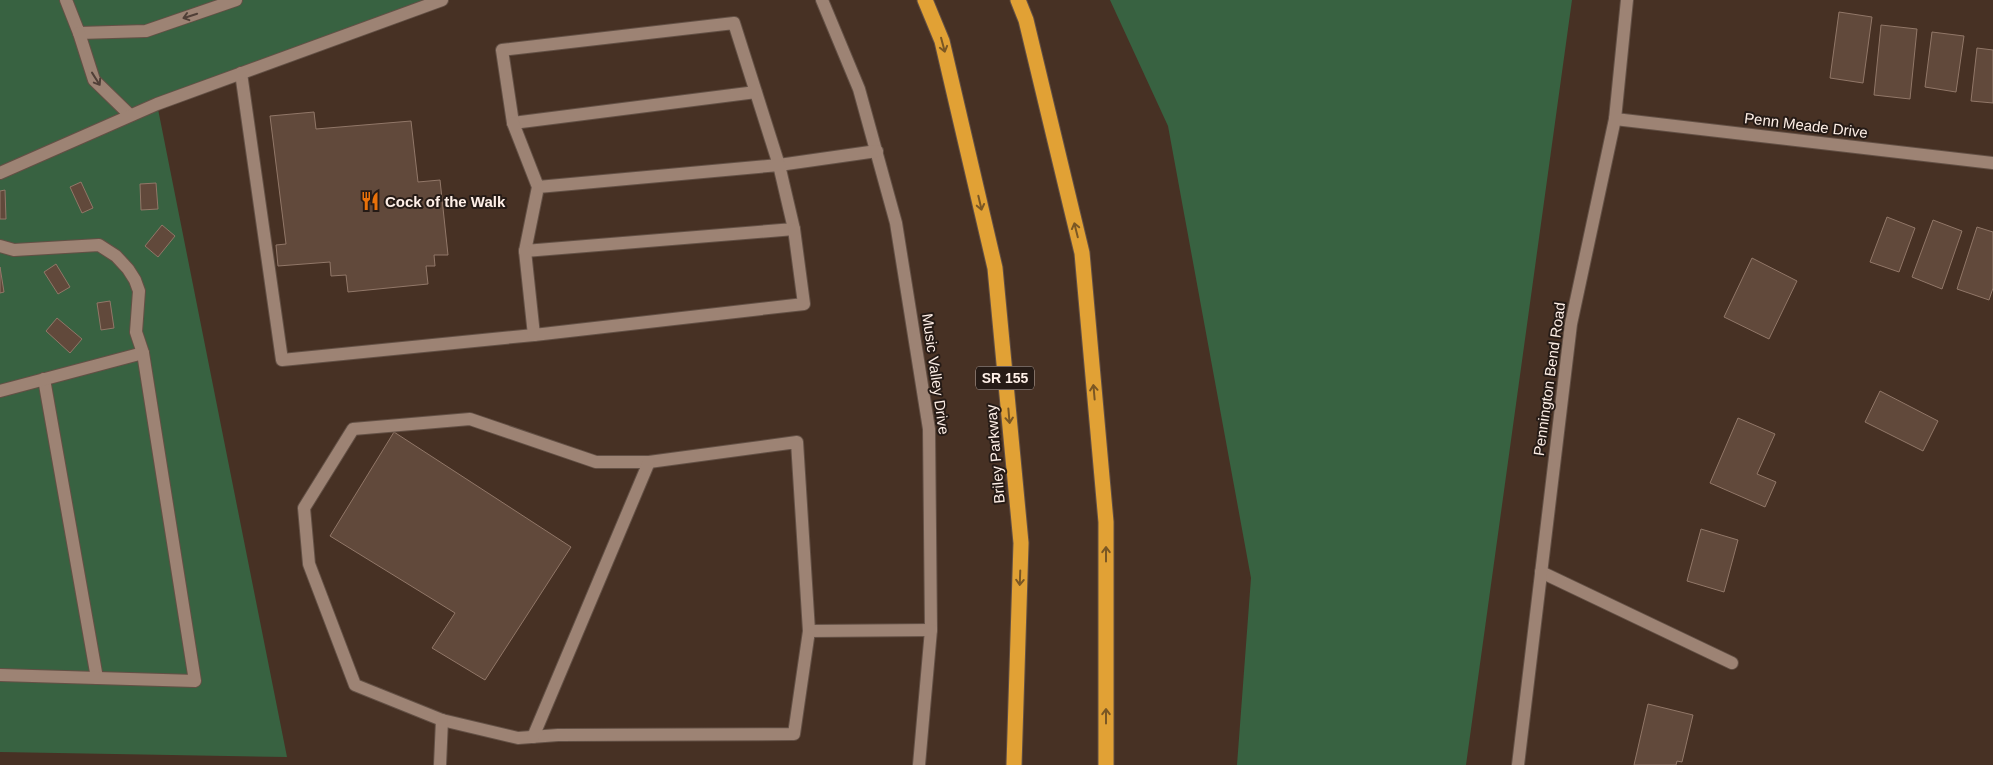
<svg xmlns="http://www.w3.org/2000/svg" width="1993" height="765" viewBox="0 0 1993 765" font-family="Helvetica,sans-serif">
  <style>
    .green { fill: #386241 }
    .building { fill: #61493b; stroke: #917768 }
    .lines { fill: none; stroke-linecap: round; stroke-linejoin: round }
    .minor-casing { stroke: #635045; stroke-width: 14 }
    .highway-casing { stroke: #635045; stroke-width: 17 }
    .minor { stroke: #9d8374; stroke-width: 12 }
    .highway { stroke: #e1a135; stroke-width: 15 }
    .oneway { stroke: #503f37 }
    .oneway2 { stroke: #7a5724 }
    .labels { text-anchor: middle; dominant-baseline: central; stroke-width: 4; stroke-linejoin: round; paint-order: stroke }
    .shield { fill: #261b16; stroke: #bdafa8; stroke-width: 1 }
    .shield-label { font-size: 14px; font-weight: bold; fill: #feefe7 }
    .street-label { font-size: 15px; fill: #feefe7; stroke: #261b16 }
    .poi-label { font-size: 15px; font-weight: bold; fill: #feefe7; stroke: #261b16; text-anchor: start }
  </style>
  <rect width="100%" height="100%" fill="#473124"/>
  <g class="green">
    <path d="M0,0H442L157,104L287,757L0,752Z"/>
    <path d="M1110,0H1572L1466,765H1237L1251,578L1168,126Z"/>
  </g>
  <g class="building">
    <path d="M1839,12L1872,17L1863,83L1830,78Z"/>
    <path d="M1881,25L1917,29L1910,99L1874,95Z"/>
    <path d="M1932,32L1964,36L1956,92L1925,87Z"/>
    <path d="M1977,48L1993,50V103L1971,101Z"/>
    <path d="M314,112L316,129L411,121L418,182L440,180L448,255H434L435,266H426L428,284L348,292L346,275L331,276L330,262L278,266L276,245L286,244L270,116Z"/>
    <path d="M81,182L93,208L82,213L70,187Z"/>
    <path d="M156,183L158,209L141,210L140,184Z"/>
    <path d="M5,190L6,219H0V191Z"/>
    <path d="M1887,217L1915,228L1899,272L1870,262Z"/>
    <path d="M1933,220L1962,231L1942,289L1912,277Z"/>
    <path d="M162,225L175,236L158,257L145,246Z"/>
    <path d="M1977,227L1993,232V288L1989,300L1957,289Z"/>
    <path d="M1752,258L1797,281L1769,339L1724,317Z"/>
    <path d="M56,264L70,287L58,294L44,272Z"/>
    <path d="M0,267L4,292L0,293Z"/>
    <path d="M110,301L114,328L101,330L97,303Z"/>
    <path d="M57,318L82,339L70,353L46,331Z"/>
    <path d="M1880,391L1938,421L1923,451L1865,422Z"/>
    <path d="M1738,418L1775,434L1757,474L1776,482L1765,507L1710,483Z"/>
    <path d="M394,432L571,547L485,680L432,648L455,613L330,536Z"/>
    <path d="M1701,529L1738,540L1724,592L1687,581Z"/>
    <path d="M1648,704L1693,715L1682,762L1677,761L1676,765H1634Z"/>
  </g>
  <g class="lines">
    <g class="minor-casing">
      <g id="minor">
        <path d="M66,0L79,33L146,31L236,0"/>
        <path d="M822,0L859,89L896,223L929,429L931,630L919,765"/>
        <path d="M79,33L94,80L130,115"/>
        <path d="M241,73L282,360L534,335"/>
        <path d="M756,92L513,123L502,50L734,23L779,165L877,151"/>
        <path d="M1615,119L1993,163"/>
        <path d="M513,123L538,187L779,165L794,229L525,251L538,187"/>
        <path d="M0,173L157,104L442,0"/>
        <path d="M0,246L14,250L99,245L116,256L128,269L135,280L139,291L136,332L143,353"/>
        <path d="M525,251L534,335L804,304L794,229"/>
        <path d="M44,379L97,678"/>
        <path d="M0,391L143,353L195,681L0,675"/>
        <path d="M1541,572L1732,663"/>
        <path d="M809,631L797,442L649,462H596L470,419L353,429L304,508L309,564L355,685L442,720L518,738L558,735L794,734L809,631L931,630"/>
        <path d="M533,737L649,462"/>
        <path d="M440,765L442,720"/>
        <path d="M1518,765L1571,324L1615,119L1627,0"/>
      </g>
    </g>
    <g class="highway-casing">
      <g id="highway">
        <path d="M925,0L942,41L995,268L1021,543L1014,765"/>
        <path d="M1018,0L1026,20L1082,253L1106,522V765"/>
      </g>
    </g>
    <use href="#minor" class="minor"/>
    <use href="#highway" class="highway"/>
  </g>
  <defs><path id="oneway-shaft" d="M-6 0H5M1.5-3L5.5 0L1.5 3" fill="none" stroke-width="1.6" stroke-linecap="round" stroke-linejoin="round" transform="scale(1.25)"/></defs>
  <g class="oneway">
    <use href="#oneway-shaft" transform="translate(190 16) rotate(162)"/>
    <use href="#oneway-shaft" transform="translate(96 79) rotate(58)"/>
  </g>
  <g class="oneway2">
    <use href="#oneway-shaft" transform="translate(943 45) rotate(75)"/>
    <use href="#oneway-shaft" transform="translate(980 203) rotate(77)"/>
    <use href="#oneway-shaft" transform="translate(1076 230) rotate(-104)"/>
    <use href="#oneway-shaft" transform="translate(1094 392) rotate(-95)"/>
    <use href="#oneway-shaft" transform="translate(1009 416) rotate(85)"/>
    <use href="#oneway-shaft" transform="translate(1106 554) rotate(-90)"/>
    <use href="#oneway-shaft" transform="translate(1020 578) rotate(92)"/>
    <use href="#oneway-shaft" transform="translate(1106 716) rotate(-90)"/>
  </g>
  <defs>
    <g id="restaurant-bare" transform="scale(1.5)"><path d="M-5-6h1v4h1v-4h1v4h1v-4h1v5L-1.5 .5V6h-2V.5L-5-1ZM5-6V6H3V1.5H1.5Q1.5-4 5-6Z" fill="#e8710a" stroke="#261b16" stroke-width="2.5" paint-order="stroke"/></g>
  </defs>
  <g fill-rule="evenodd">
    <use href="#restaurant-bare" x="370" y="201"/>
  </g>
  <g class="labels">
    <rect class="shield" x="976" y="366.5" width="58" height="23" rx="4"/>
    <g class="shield-label">
      <text x="1005" y="378">SR 155</text>
    </g>
    <g class="street-label">
      <text transform="translate(1806 125) rotate(7)">Penn Meade Drive</text>
      <text transform="translate(936 374) rotate(82)">Music Valley Drive</text>
      <text transform="translate(1549 379) rotate(-82)">Pennington Bend Road</text>
      <text transform="translate(995 454) rotate(-95)">Briley Parkway</text>
    </g>
    <g class="poi-label">
      <text x="385" y="201">Cock of the Walk</text>
    </g>
  </g>
</svg>
